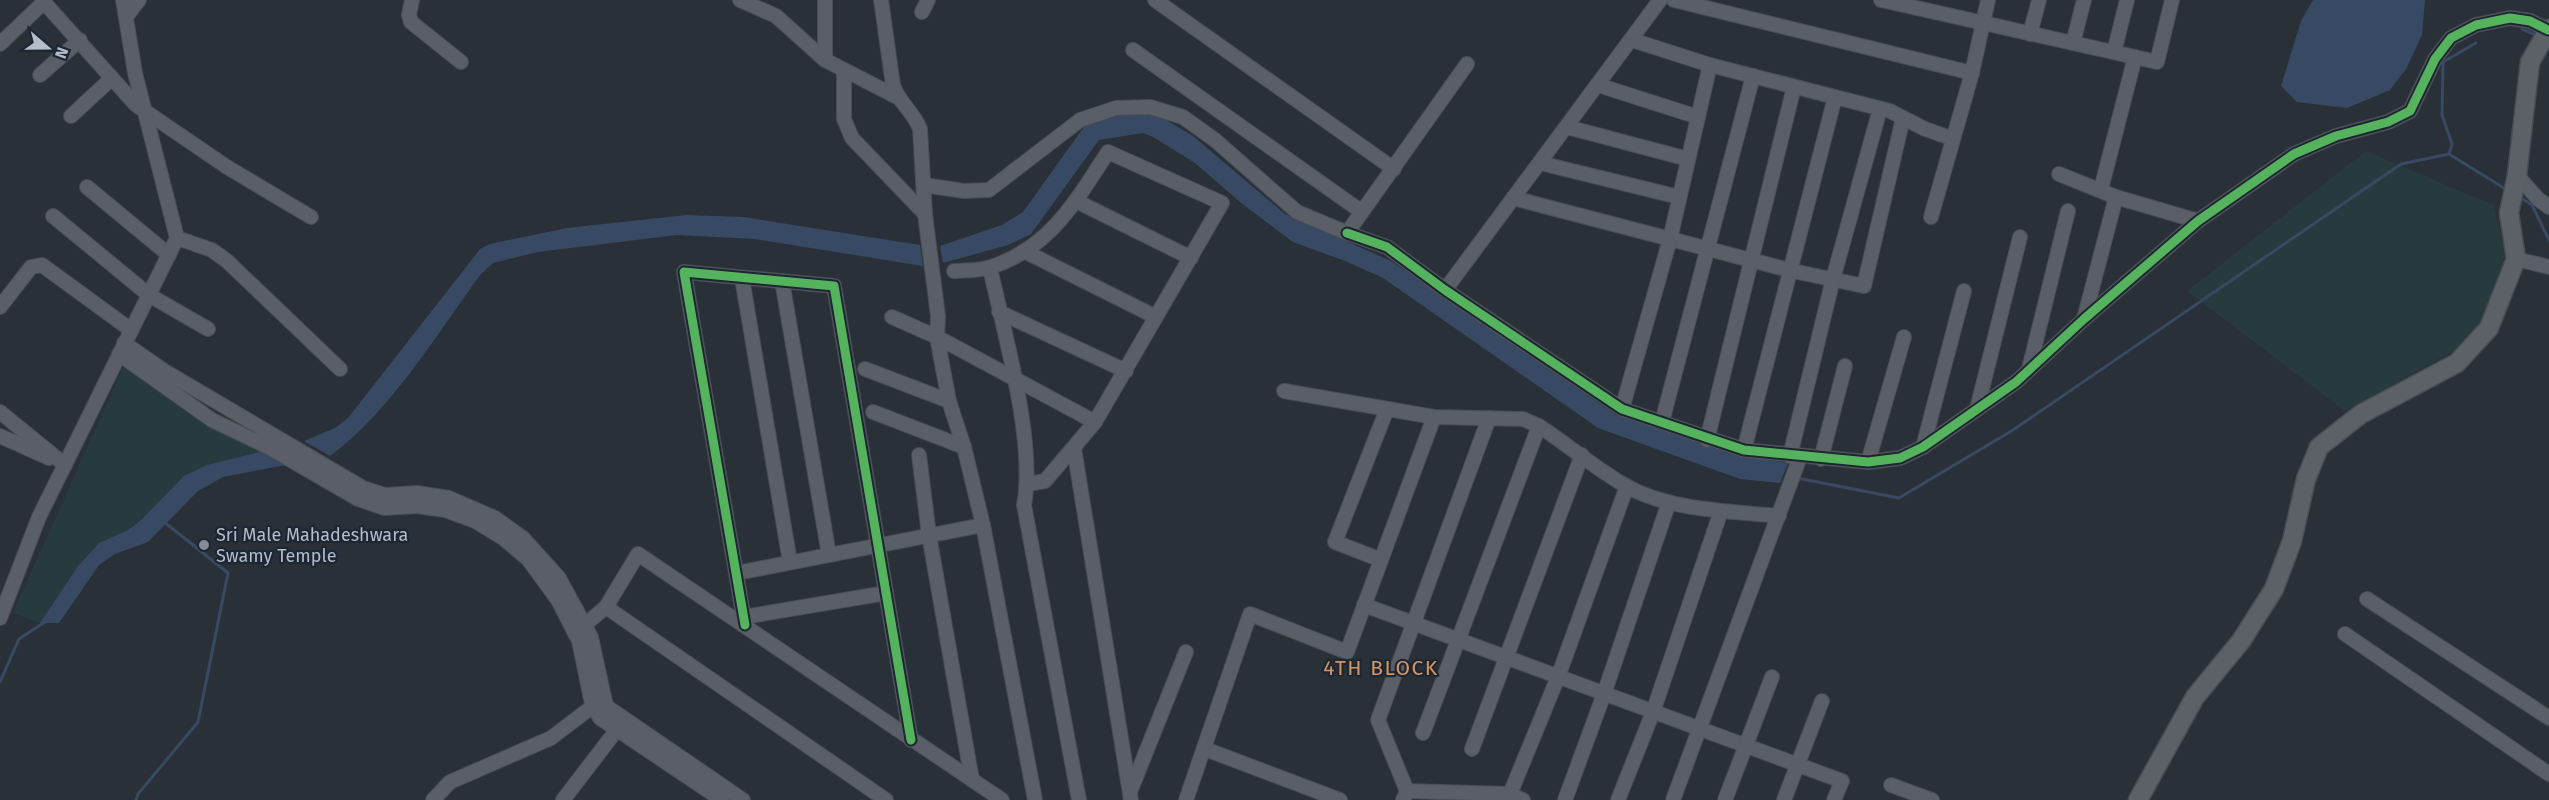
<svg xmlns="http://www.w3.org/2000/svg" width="2549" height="800" viewBox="0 0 2549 800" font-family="'Fira Sans',sans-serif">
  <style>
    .green { fill: #273a3e }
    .water { fill: #384963 }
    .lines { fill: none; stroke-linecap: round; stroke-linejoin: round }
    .stream { stroke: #384963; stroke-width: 3 }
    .minor-casing { stroke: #484c53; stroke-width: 16 }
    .major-casing { stroke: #484c55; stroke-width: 21 }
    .minor { stroke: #5a5e66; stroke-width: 14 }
    .major { stroke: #5c6168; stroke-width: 18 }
    .cycleway-casing { stroke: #1d2633; stroke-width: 13 }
    .cycleway { stroke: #56b35d; stroke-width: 9 }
    .poi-dot { fill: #848b96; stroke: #1d2633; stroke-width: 2 }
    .labels { text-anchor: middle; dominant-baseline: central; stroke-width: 4.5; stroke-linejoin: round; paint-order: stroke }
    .poi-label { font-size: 18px; fill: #b4bcc9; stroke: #1d2633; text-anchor: start }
    .quarter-label { font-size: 21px; letter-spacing: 1.5px; fill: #d59563; stroke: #1d2633 }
  </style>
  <rect width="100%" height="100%" fill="#2a3038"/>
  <g class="green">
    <path d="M2366,151L2493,205L2506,254L2482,322L2457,349L2345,411L2187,291Z"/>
    <path d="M124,365L267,450L207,465L128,530L99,543L78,566L40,623L13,613Z"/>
  </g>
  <g class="water">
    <path d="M2313,0H2425L2422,35L2406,69L2390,90L2347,108L2297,102L2281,86L2301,21Z"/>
    <path d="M1132,112L1161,117L1193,136L1285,214L1391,261L1616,415L1749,457L1788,463L1780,483L1740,479L1598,428L1383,278L1345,261L1293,242L1240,202L1195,163L1153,137L1143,133L1099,140L1031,234L1008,245L943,263L940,246L1002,225L1023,212L1086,124L1099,118Z"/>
    <path d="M686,215L743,217L920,245L923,266L755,239L677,235L538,252L493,263L481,274C436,335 391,411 330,456L304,441L335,428L348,418L480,249L490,244L567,228Z"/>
    <path d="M267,450L286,465L223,477L198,491L148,542L115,554L99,565L59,623H40L78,566L99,543L128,530L141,520L184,476L207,465Z"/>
  </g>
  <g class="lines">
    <g class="stream">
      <path d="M2522,29L2536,35"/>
      <path d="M2449,154L2452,144L2442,115L2443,62L2476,43"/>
      <path d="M2518,196L2532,205L2549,240"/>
      <path d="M1797,478L1899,498L2013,430L2401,164L2449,154L2507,190"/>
      <path d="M0,682L19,639L48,620"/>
      <path d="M136,800L138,794L198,722L228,573L163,521"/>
    </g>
    <g class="minor-casing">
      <g id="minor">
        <path d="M42,0L136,105L227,167L311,217"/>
        <path d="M412,0L409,15L411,22L461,62"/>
        <path d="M740,0L776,16L825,60L897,97"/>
        <path d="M881,0L893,85C898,102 914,112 920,129L925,214L938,316L937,337L949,401L964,447L983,525L1035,800"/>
        <path d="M1155,0L1394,169"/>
        <path d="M1674,0L1972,73"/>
        <path d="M1881,0L2157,62L2172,0"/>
        <path d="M922,12L928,0"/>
        <path d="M126,17L139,0"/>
        <path d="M2030,34L2039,0"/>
        <path d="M1632,40L1710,65L1890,111L1925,129L1951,138"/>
        <path d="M2073,43L2084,0"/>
        <path d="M0,44L44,2"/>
        <path d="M1133,50L1362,212"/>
        <path d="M2114,52L2127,0"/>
        <path d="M825,60V0"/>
        <path d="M844,70V119L852,138L925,214"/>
        <path d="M40,75L80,40"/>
        <path d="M1598,85L1698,117"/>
        <path d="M71,116L112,78"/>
        <path d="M1567,127L1688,159"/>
        <path d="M1540,163L1679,197"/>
        <path d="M2059,174L2116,197L2198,221"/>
        <path d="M2517,175L2538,199L2549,207"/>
        <path d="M924,185L964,191L989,190L1080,120L1116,108L1150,107L1183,117L1215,140L1297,212L1347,233L1467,64"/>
        <path d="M87,187L169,255"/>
        <path d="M2101,189L2135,57"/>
        <path d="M1513,198L1793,271L1864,286L1903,118"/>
        <path d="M1076,201L1191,258"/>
        <path d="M53,216L149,295L208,329"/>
        <path d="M1931,217L1972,73L1988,0"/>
        <path d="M1347,233L1387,247L1445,290L1622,409L1744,450L1868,462L1900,458L1923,447L2016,382L2084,319L2198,221L2294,154L2336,136L2388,122L2410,111L2435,59L2451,38L2476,25L2510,18L2530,21L2548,30"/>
        <path d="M177,238L212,250L227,261L340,369"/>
        <path d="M1024,251L1156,317"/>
        <path d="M2516,259L2549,267"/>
        <path d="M990,268C1004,332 1036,443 1024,505L1079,800"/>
        <path d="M954,271C965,270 980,271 991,267C1051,247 1075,202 1108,152L1222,203L1095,422L1045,481L1028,484"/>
        <path d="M742,278L790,562"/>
        <path d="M782,281L829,555"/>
        <path d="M1445,290L1660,0"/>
        <path d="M0,307L31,267L42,265L131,330"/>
        <path d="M999,312L1126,371"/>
        <path d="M892,317L937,337L1095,422"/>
        <path d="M2084,319L2116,197"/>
        <path d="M124,343L166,372L363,488L385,495L417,493L449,498L495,518L523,538L559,578L591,637L606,706L743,800"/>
        <path d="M119,354L212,420L270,448L358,499L384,508L417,506L445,510L475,521L503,538L528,559L558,600L579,641L592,704L600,718L722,800"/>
        <path d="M865,369L949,401"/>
        <path d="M2029,369L2068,211"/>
        <path d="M1284,391L1434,417L1523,419L1539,426C1568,445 1596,469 1626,486C1671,511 1729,511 1779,516"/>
        <path d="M1622,409L1670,239L1710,65"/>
        <path d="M1977,409L2020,237"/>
        <path d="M0,412L65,465"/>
        <path d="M873,412L964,447"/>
        <path d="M1662,422L1753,76"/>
        <path d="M0,436L49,458"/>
        <path d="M1707,440L1794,87"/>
        <path d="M1923,447L1964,291"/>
        <path d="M1074,448L1131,800"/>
        <path d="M1744,450L1835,97"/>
        <path d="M919,455L929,535L972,780"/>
        <path d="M1790,456L1833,279L1880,109"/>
        <path d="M1821,459L1845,366"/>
        <path d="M1868,462L1904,337"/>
        <path d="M1381,560L1335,542L1387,409"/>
        <path d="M737,573L983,525"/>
        <path d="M2367,599L2549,718"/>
        <path d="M1364,605L1842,781L1834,800"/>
        <path d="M606,607L886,800"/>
        <path d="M744,617L886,593"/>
        <path d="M0,618L39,517L177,238L135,73L123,0"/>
        <path d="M587,623L606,607L638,554L1002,800"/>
        <path d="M745,625L684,272L834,286L911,740"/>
        <path d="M2345,634L2549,774"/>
        <path d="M1423,733L1539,426"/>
        <path d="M1205,749L1340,800"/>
        <path d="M1472,749L1582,455"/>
        <path d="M1891,785L1932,800"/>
        <path d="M1407,791L1378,720L1489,418"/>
        <path d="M1130,792L1186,652"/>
        <path d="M1510,794L1558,677L1627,486"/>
        <path d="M433,800L450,782L551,738L593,706"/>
        <path d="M563,800L622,723"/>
        <path d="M1186,800L1250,614L1347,652L1434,417"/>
        <path d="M1403,800L1407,791L1510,794L1523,800"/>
        <path d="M1565,800L1604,694L1669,502"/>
        <path d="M1618,800L1653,712L1721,511"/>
        <path d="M1673,800L1800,457"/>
        <path d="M1725,800L1772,677"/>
        <path d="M1784,800L1822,701"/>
      </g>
    </g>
    <g class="major-casing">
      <path id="major" d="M2138,800L2195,697L2241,641L2274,589L2292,541L2306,479L2319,447L2361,414L2457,363L2489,328L2516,259L2509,213L2517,175L2530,62L2549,29"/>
    </g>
    <use href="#minor" class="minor"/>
    <use href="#major" class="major"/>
    <g class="cycleway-casing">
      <g id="cycleway">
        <path d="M1347,233L1387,247L1445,290L1622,409L1744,450L1868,462L1900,458L1923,447L2016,382L2084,319L2198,221L2294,154L2336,136L2388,122L2410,111L2435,59L2451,38L2476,25L2510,18L2530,21L2548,30"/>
        <path d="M745,625L684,272L834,286L911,740"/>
      </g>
    </g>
    <use href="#cycleway" class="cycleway"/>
  </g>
  <circle class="poi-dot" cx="204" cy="545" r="6"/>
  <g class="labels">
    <g class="poi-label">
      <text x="216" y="535">Sri Male Mahadeshwara<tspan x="216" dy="21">Swamy Temple</tspan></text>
    </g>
    <g class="quarter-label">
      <text x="1381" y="668">4TH BLOCK</text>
    </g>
  </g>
  <g transform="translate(48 48) rotate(110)" stroke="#1d2633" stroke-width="4.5" paint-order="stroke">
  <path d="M0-4.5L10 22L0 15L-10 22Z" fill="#b4bcc9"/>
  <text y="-9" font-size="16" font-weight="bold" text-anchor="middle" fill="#b4bcc9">N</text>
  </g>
</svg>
